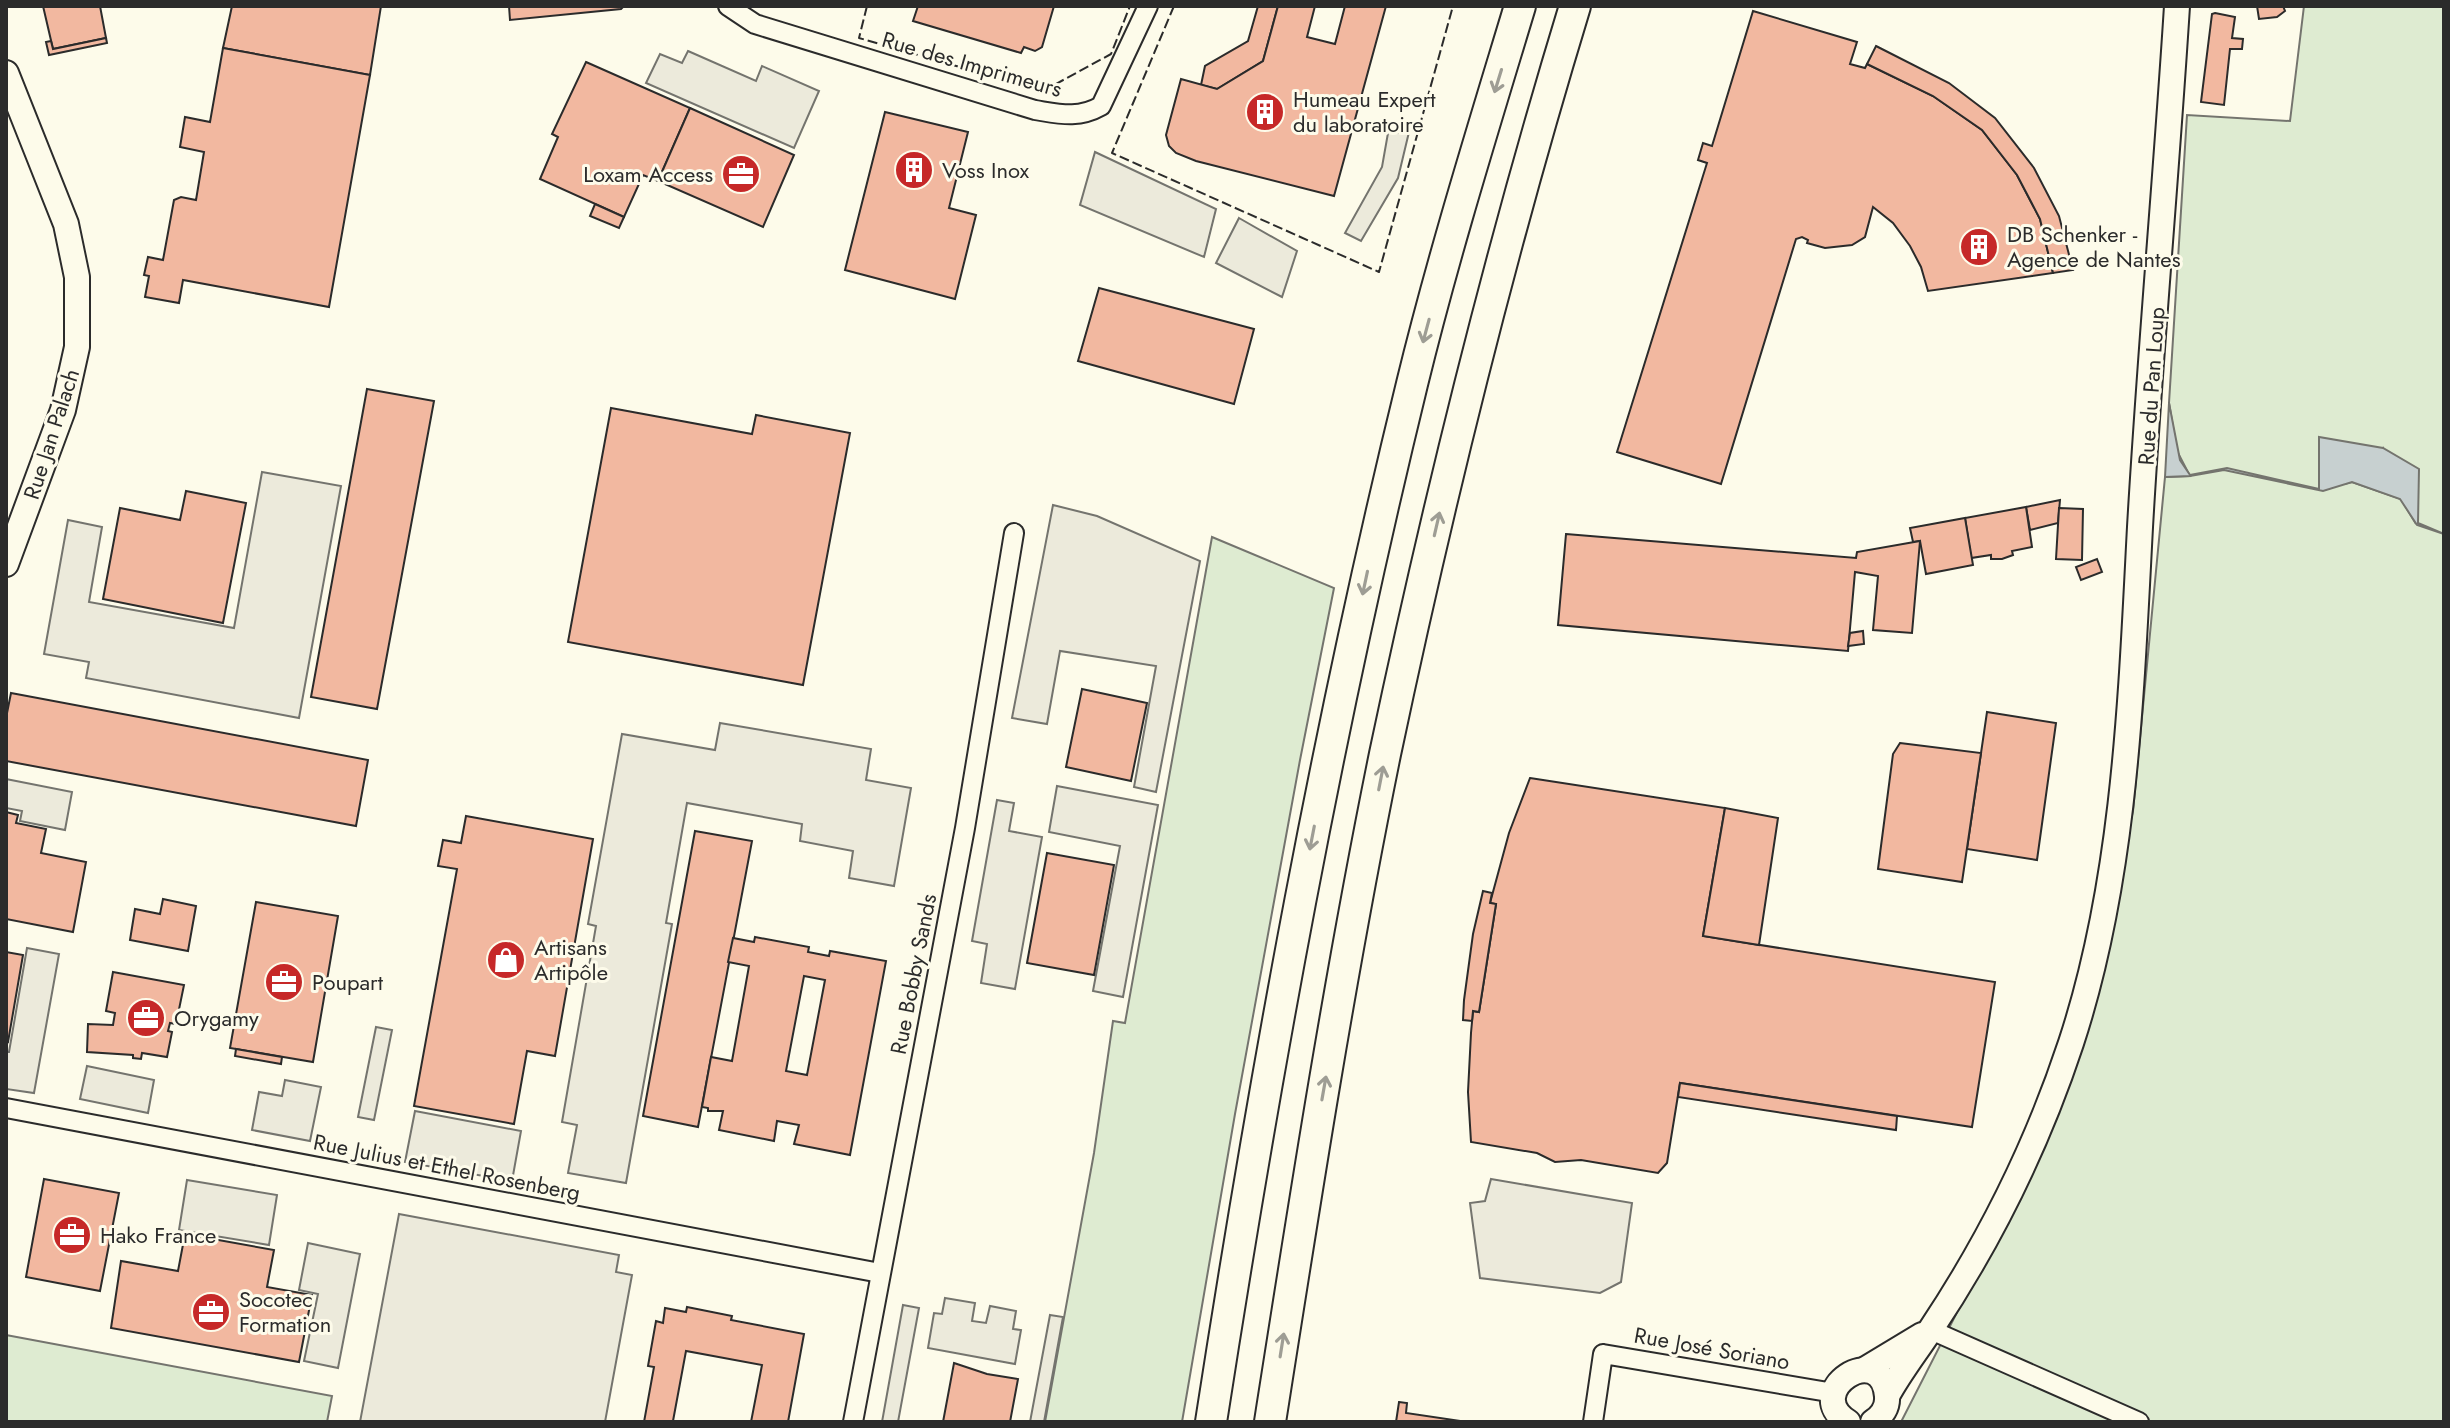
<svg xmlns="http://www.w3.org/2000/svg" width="2450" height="1428" viewBox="0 0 2450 1428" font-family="Jost,sans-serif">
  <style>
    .green { fill: #deebd1; stroke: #74746e; stroke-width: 2; fill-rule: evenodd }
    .parking { fill: #eceadb; stroke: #74746e; stroke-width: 2 }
    .water { fill: #c7d0d0; stroke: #74746e; stroke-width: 2 }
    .building { fill: #f2b8a0; stroke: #2b2b2b; stroke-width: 2; fill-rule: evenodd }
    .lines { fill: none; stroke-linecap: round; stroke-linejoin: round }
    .minor-casing { stroke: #2b2b2b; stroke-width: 22 }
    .tertiary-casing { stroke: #2b2b2b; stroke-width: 28 }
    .trunk-casing { stroke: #2b2b2b; stroke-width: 34 }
    .minor { stroke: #fdfbea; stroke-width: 18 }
    .tertiary { stroke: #fdfbea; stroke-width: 24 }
    .trunk { stroke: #fdfbea; stroke-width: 30 }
    .fence { stroke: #2b2b2b; stroke-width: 2; stroke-dasharray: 10 4; stroke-linecap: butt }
    .oneway { stroke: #9e9d94 }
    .labels { text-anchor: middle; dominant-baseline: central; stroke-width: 6; stroke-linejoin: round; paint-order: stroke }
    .street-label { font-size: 22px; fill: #2b2b2b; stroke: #fdfbea }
    .poi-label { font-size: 22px; fill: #2b2b2b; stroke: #fdfbea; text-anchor: start }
  </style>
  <rect width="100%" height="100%" fill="#fdfbea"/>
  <g class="green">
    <path d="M2304,6H2444V1419L2443,1422H1901L1995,1238L2090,1006L2133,811L2165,477L2190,476L2177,451L2169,403L2187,115L2290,121ZM2383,448L2416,524L2401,499L2352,482L2344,484Z"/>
    <path d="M1212,537L1334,588L1300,760L1235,1114L1182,1422H1045L1094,1153L1113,1021L1125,1023Z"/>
    <path d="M6,1335L332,1396L327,1422H6Z"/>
  </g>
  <g class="parking">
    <path d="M688,51L756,81L762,66L819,91L794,148L646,83L660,54L682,63Z"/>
    <path d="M1409,132L1398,178L1361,241L1345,233L1382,167L1388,133Z"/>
    <path d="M1095,152L1216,209L1204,257L1080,205Z"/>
    <path d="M1239,218L1297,251L1282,297L1216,263Z"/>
    <path d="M262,472L341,486L299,718L86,678L89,662L44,654L68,520L102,527L89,602L234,628Z"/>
    <path d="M1053,505L1097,516L1200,561L1156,792L1134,787L1156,666L1060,651L1047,724L1012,718Z"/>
    <path d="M720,723L871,749L866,780L911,788L894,886L849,878L853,851L800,841L802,824L687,803L666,923L672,924L626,1183L568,1173L577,1125L562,1122L596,926L588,924L622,734L715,750Z"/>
    <path d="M6,779L72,792L65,830L20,821L22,811L6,808Z"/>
    <path d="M1057,786L1158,805L1123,997L1093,991L1120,846L1049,832Z"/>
    <path d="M997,800L1014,803L1009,831L1042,837L1015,989L981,983L987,944L972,941Z"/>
    <path d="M27,948L59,954L34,1093L6,1089V1052H9Z"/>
    <path d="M376,1027L392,1030L374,1120L358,1117Z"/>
    <path d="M87,1066L154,1080L148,1113L80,1099Z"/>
    <path d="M285,1080L321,1087L310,1141L252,1130L259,1092L282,1096Z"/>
    <path d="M415,1111L521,1131L512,1181L405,1162Z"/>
    <path d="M1491,1179L1632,1203L1621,1282L1600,1293L1480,1278L1470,1203L1485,1201Z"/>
    <path d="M187,1180L277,1195L269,1245L179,1230Z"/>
    <path d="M399,1214L619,1255L616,1272L632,1275L605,1422H360Z"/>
    <path d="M308,1243L360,1254L338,1368L304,1361L318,1294L299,1290Z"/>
    <path d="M945,1298L975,1303L972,1321L986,1323L990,1306L1016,1311L1013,1329L1021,1330L1015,1364L928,1348L934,1313L942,1314Z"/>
    <path d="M903,1305L919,1308L898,1422H882Z"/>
    <path d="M1050,1315L1063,1317L1044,1422H1030Z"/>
  </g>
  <path class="water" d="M2169,403L2180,460L2190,475L2227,468L2319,489V437L2383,448L2419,469L2418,523L2444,534L2417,525L2400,499L2352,482L2323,491L2224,470L2190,476L2165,477Z"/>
  <g class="building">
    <path d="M43,6H100L106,38L53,49Z"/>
    <path d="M232,6H381L370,75L223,48Z"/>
    <path d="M509,6H624L621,9L510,20Z"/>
    <path d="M918,6H1054L1042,47L1035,51L1024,47L1021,53L913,21Z"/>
    <path d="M1258,6H1278L1263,61L1217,89L1201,85L1205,66L1248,41Z"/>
    <path d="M1278,6H1315L1307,37L1335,44L1345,6H1386L1334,196L1196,161L1176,153L1169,146L1166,135L1181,79L1217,89L1263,61Z"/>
    <path d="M2257,6H2283L2285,11L2277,17L2259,19Z"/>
    <path d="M1753,11L1857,42L1850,64L1865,68L1867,64L1933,96L1982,130L2017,175L2040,219L2053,273L1928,291L1921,267L1910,246L1893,223L1873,207L1865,237L1852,245L1825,248L1807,243L1808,240L1802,237L1796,239L1721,484L1617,452L1707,163L1698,160L1703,143L1712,146Z"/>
    <path d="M2215,13L2235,17L2232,38L2243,39L2242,49H2230L2224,105L2201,102L2212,14Z"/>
    <path d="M106,38L107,43L49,55L46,42L51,41L53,49Z"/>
    <path d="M1876,46L1949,83L1995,118L2034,168L2059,216L2073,270L2053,273L2040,219L2017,175L1982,130L1933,96L1867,64Z"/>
    <path d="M223,48L370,75L329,307L183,280L179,303L145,297L149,276L144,275L148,257L163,260L174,200L181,197L196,200L204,152L180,147L185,117L210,122Z"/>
    <path d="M586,62L690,108L658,181L643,175L624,217L540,179L558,137L552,134Z"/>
    <path d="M690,108L794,155L763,227L658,181Z"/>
    <path d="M885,112L968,132L949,208L976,215L955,299L845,270Z"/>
    <path d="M595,204L624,217L619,228L590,216Z"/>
    <path d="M1099,288L1254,329L1234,404L1078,361Z"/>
    <path d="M367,389L434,401L377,709L311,697Z"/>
    <path d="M611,408L752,434L756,415L850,433L803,685L568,642Z"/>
    <path d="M186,491L246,503L223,623L103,599L120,508L180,520Z"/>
    <path d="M2060,500L2058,523L2030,530L2026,507Z"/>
    <path d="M2026,507L2032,547L2012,551L2013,555L2002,559H1991V555L1971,558L1965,518Z"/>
    <path d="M2059,508L2083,509L2082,560L2056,559Z"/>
    <path d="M1965,518L1973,565L1926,574L1920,541L1913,542L1910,528Z"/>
    <path d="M1566,534L1856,558L1857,552L1920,541L1912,633L1873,630L1878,576L1855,572L1848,651L1558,625Z"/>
    <path d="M2097,559L2102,572L2081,580L2076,567Z"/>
    <path d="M1863,631L1864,644L1848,646L1850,633Z"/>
    <path d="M1082,689L1147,703L1131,781L1066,767Z"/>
    <path d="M11,693L368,760L356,826L6,761V718Z"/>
    <path d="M1987,712L2056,723L2037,860L1967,849Z"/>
    <path d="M1900,743L1981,753L1962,882L1878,869L1893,754Z"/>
    <path d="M1530,778L1725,808L1703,936L1995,982L1972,1127L1680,1083L1667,1163L1658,1173L1581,1160L1555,1162L1537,1153L1471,1142L1468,1092L1471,1033L1473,1011L1479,1012L1496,904L1490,903L1509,833Z"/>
    <path d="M1725,808L1778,818L1759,945L1703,936Z"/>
    <path d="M6,812L18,815L16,823L46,829L41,853L86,862L73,932L6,919Z"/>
    <path d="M466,816L593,839L555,1056L527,1051L514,1124L414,1106L457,869L438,866L443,840L461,843Z"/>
    <path d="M695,831L752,841L698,1127L643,1116Z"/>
    <path d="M1047,853L1114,865L1094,975L1027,963Z"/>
    <path d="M1483,891L1492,893L1490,903L1496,904L1479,1012L1473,1011L1472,1021L1463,1020L1464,1000L1473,934Z"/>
    <path d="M163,899L196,906L188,951L130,940L135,909L160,914Z"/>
    <path d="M256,902L338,916L313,1062L230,1048Z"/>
    <path d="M755,937L809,947L808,952L829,956L830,951L886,961L850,1155L794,1144L799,1125L777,1121L774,1141L719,1130L723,1111H708V1108L702,1107L711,1057L732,1061L749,966L728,962L733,938L754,942ZM804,976L825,980L807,1075L786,1071Z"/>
    <path d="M6,952L23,955L8,1042L6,1041Z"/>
    <path d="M113,972L184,985L176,1024L170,1023L168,1031L172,1032L167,1057L142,1053L141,1059L133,1058V1055L87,1052L88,1024L113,1025L115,1013L106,1011Z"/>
    <path d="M236,1049L282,1057L281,1064L235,1056Z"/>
    <path d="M1680,1083L1897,1116L1896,1130L1678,1097Z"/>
    <path d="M44,1179L119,1193L100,1291L26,1277Z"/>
    <path d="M185,1234L274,1250L267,1287L312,1295L299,1362L111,1328L121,1261L178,1271Z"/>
    <path d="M687,1307L732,1316L731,1320L804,1334L788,1422H751L762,1365L686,1351L673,1421L679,1422H644L654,1367L648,1366L656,1321L663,1323L665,1308L686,1312Z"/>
    <path d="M954,1363L987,1374L1018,1379L1010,1422H943Z"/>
    <path d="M1399,1402L1407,1403L1406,1413L1467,1422H1396Z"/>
  </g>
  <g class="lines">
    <g class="minor-casing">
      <g id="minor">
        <path d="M728,6L755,24L1035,110C1060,114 1078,119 1101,106L1148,6"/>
        <path d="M6,1108L880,1273"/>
        <path d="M1931,1330L2139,1422"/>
        <path d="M853,1422L965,828L1014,533"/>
        <path d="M1593,1422L1603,1354L1834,1393"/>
      </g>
    </g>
    <g class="tertiary-casing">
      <g id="tertiary">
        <path d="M6,73L66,224L77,277V347L63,410L6,564"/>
        <path d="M1864,1370L1922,1335"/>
        <path d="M1887,1396C1900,1372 1916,1352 1931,1329C1989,1242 2038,1143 2071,1043C2125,879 2131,698 2140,527C2150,353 2166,180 2177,6"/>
        <path d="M1848,1422C1800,1392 1881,1338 1887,1396C1888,1407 1882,1416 1873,1422"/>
      </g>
    </g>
    <g class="trunk-casing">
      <g id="trunk">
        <path d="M1211,1422C1265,1074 1328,727 1412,384C1443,257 1482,132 1520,6"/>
        <path d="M1270,1422C1305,1199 1340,975 1385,754C1438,503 1500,252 1575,6"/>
      </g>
    </g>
    <use href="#minor" class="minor"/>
    <use href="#tertiary" class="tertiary"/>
    <use href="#trunk" class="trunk"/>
    <g class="fence">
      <path d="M867,6L859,38L1043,91L1111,54L1130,6"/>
      <path d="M1174,6L1112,153L1379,272L1453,6"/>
    </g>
  </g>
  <defs><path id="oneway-shaft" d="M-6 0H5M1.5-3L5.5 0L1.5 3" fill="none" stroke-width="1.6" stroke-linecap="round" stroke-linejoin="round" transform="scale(2)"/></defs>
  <g class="oneway">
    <use href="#oneway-shaft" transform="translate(1498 81) rotate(107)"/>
    <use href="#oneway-shaft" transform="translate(1426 331) rotate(105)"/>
    <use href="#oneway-shaft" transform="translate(1437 524) rotate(-77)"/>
    <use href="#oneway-shaft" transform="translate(1365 583) rotate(102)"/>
    <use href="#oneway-shaft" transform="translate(1381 778) rotate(-79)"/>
    <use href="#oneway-shaft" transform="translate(1312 838) rotate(101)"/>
    <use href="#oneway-shaft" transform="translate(1324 1088) rotate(-80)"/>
    <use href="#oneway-shaft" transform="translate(1282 1345) rotate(-81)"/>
  </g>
  <defs>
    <g id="building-disc" transform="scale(2)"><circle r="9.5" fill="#c62828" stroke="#fdfbea"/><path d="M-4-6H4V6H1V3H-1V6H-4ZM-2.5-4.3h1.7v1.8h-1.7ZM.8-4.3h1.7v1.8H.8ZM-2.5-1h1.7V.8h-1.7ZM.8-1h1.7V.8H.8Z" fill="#fff"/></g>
    <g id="office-disc" transform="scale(2)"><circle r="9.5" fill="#c62828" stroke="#fdfbea"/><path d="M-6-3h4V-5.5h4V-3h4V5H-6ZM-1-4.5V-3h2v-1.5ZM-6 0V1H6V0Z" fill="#fff"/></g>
    <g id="shop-disc" transform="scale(2)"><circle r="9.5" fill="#c62828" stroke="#fdfbea"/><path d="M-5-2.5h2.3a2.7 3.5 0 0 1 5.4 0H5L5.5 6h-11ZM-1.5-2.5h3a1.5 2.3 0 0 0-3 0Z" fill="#fff"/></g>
  </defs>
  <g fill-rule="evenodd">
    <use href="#building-disc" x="1265" y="112"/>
    <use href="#building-disc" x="914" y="170"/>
    <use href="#office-disc" x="741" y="174"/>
    <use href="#building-disc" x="1979" y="247"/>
    <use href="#shop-disc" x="506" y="960"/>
    <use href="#office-disc" x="284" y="982"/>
    <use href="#office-disc" x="146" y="1018"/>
    <use href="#office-disc" x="72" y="1235"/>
    <use href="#office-disc" x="211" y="1312"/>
  </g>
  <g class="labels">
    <g class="street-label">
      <text transform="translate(972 64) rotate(16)">Rue des Imprimeurs</text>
      <text transform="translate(2151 386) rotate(-86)">Rue du Pan Loup</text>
      <text transform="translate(51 434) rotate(-72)">Rue Jan Palach</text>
      <text transform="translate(913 974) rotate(-79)">Rue Bobby Sands</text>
      <text transform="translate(447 1167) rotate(11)">Rue Julius et Ethel Rosenberg</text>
      <text transform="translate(1712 1348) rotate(10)">Rue José Soriano</text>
    </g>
    <g class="poi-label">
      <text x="1293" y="99">Humeau Expert<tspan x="1293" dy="25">du laboratoire</tspan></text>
      <text x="942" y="170">Voss Inox</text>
      <text x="713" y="174" text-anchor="end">Loxam Access</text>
      <text x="2007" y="234">DB Schenker -<tspan x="2007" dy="25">Agence de Nantes</tspan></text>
      <text x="534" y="947">Artisans<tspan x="534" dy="25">Artipôle</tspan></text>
      <text x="312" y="982">Poupart</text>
      <text x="174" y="1018">Orygamy</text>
      <text x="100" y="1235">Hako France</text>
      <text x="239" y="1299">Socotec<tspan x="239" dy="25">Formation</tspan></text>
    </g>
  </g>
  <rect width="2450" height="1428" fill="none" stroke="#2b2b2b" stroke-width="16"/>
</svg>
